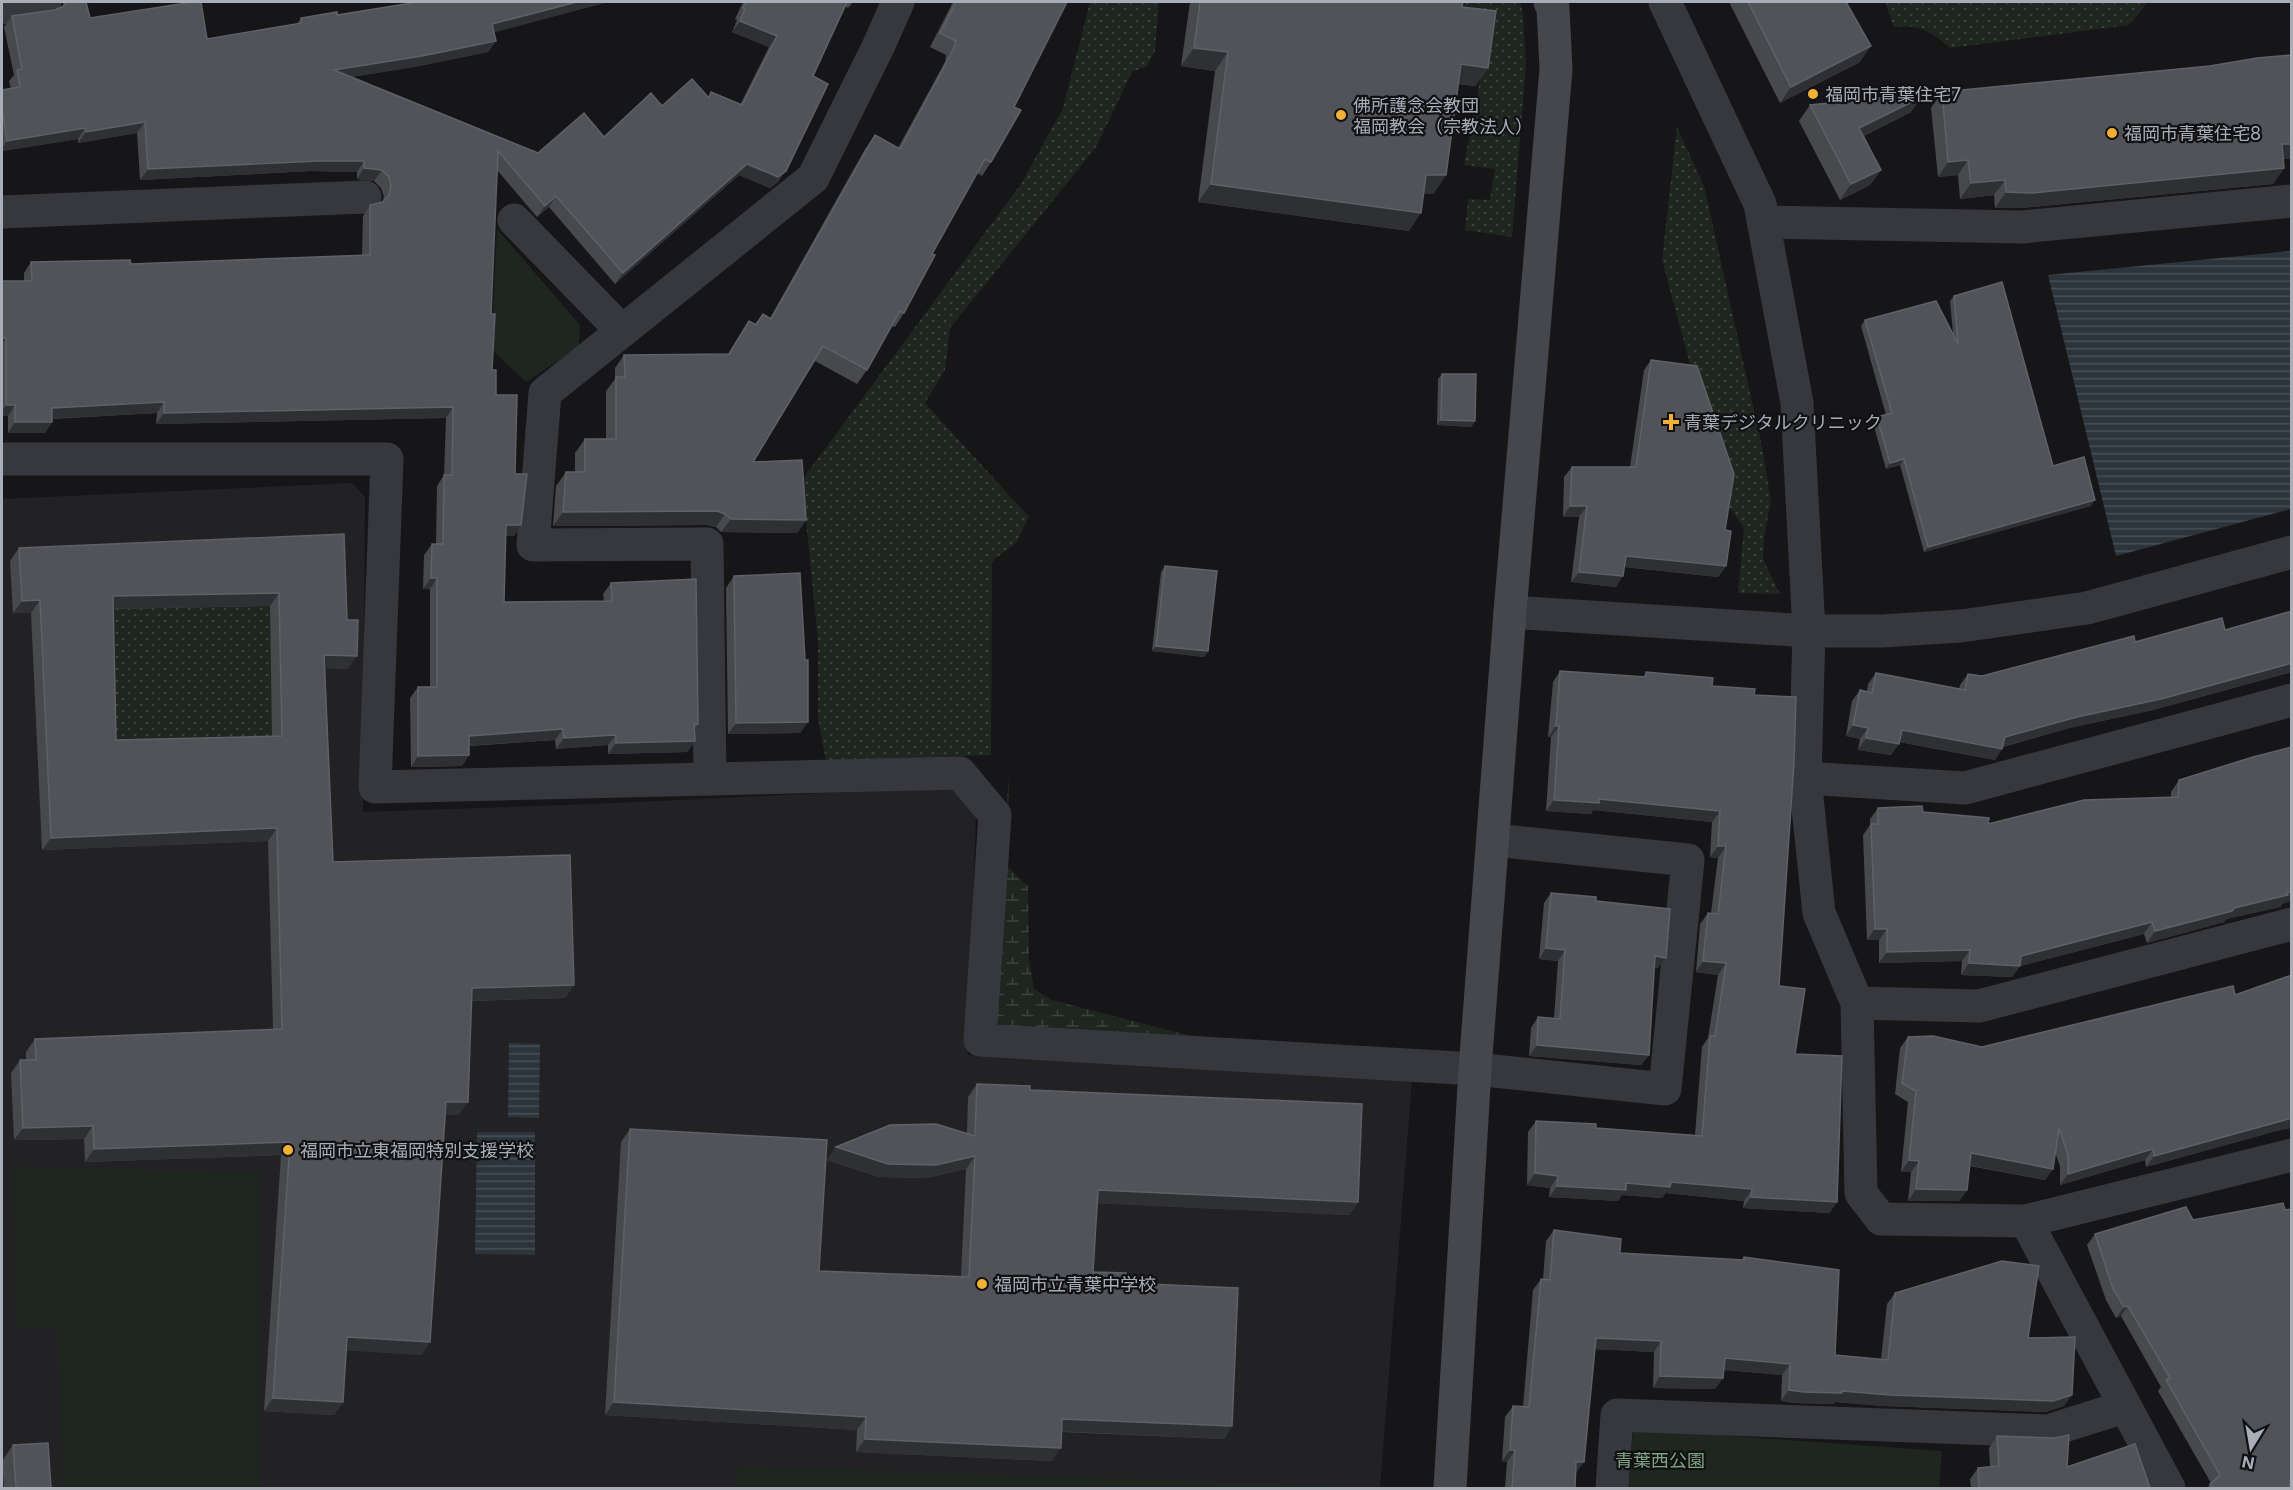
<svg xmlns="http://www.w3.org/2000/svg" width="2293" height="1490" viewBox="0 0 2293 1490" font-family="Inter,'Noto Sans JP',sans-serif">
  <style>
    .built { fill: #222225 }
    .grass { fill: url(#grass-dots) }
    .wetland { fill: url(#wetland-marsh) }
    .green { fill: #1e261f }
    .water { fill: url(#water-rules) }
    .lines { fill: none; stroke-linecap: round; stroke-linejoin: round }
    .street { stroke: #37383d; stroke-width: 33 }
    .secondary { stroke: #45474d; stroke-width: 33 }
    .wall { fill: #47494d; fill-rule: evenodd }
    .shaded-wall { fill: #2f3033 }
    .building { fill: #525359; stroke: #5f6168; stroke-width: 1.5; fill-rule: evenodd }
    .poi-dot { fill: #f2b134; stroke: #111113; stroke-width: 2 }
    .labels { text-anchor: middle; dominant-baseline: central; stroke-width: 4.5; stroke-linejoin: round; paint-order: stroke }
    .poi-label { font-size: 18px; fill: #a8adb8; stroke: #111113; text-anchor: start }
    .park-label { font-size: 18px; fill: #7fa381; stroke: #111113 }
  </style>
  <defs>
    <pattern id="grass-dots" width="8" height="8" patternUnits="userSpaceOnUse" patternTransform="scale(1.5)"><rect width="8" height="8" fill="#1e261f"/><path d="M2 2h.1M6 6h.1" fill="none" stroke="#3c433d" stroke-width="1.8" stroke-linecap="round"/></pattern>
    <pattern id="wetland-marsh" width="20" height="14" patternUnits="userSpaceOnUse" patternTransform="scale(1.5)"><rect width="20" height="14" fill="#1e261f"/><path d="M1 5h8M5 5V1M11 12h8M15 12V8" fill="none" stroke="#3c433d"/></pattern>
    <pattern id="water-rules" width="6" height="5" patternUnits="userSpaceOnUse" patternTransform="scale(1.5)"><rect width="6" height="5" fill="#2c353c"/><path d="M0 2.5h6" fill="none" stroke="#485056"/></pattern>
  </defs>
  <rect width="100%" height="100%" fill="#161618"/>
  <path class="built" d="M352,483L365,497L363,812L594,804L956,787L976,816L968,1055L1412,1080L1380,1488H2V499Z"/>
  <g class="grass">
    <path d="M1090,2H1159L1155,51L1147,66L1132,72L1096,147L950,328L945,370L925,403L1029,517L1016,543L992,561L991,755L826,761L818,718V640L802,480L1021,184L1063,108Z"/>
    <path d="M1463,2H1520L1523,15L1526,64L1512,237L1465,230L1468,199L1490,200L1495,169L1464,165L1492,16L1466,11Z"/>
    <path d="M1885,2H2148L2129,25L1950,48C1929,30 1921,25 1894,27Z"/>
    <path d="M1677,127L1704,186L1762,447L1771,501L1764,537L1763,559L1780,594L1738,593L1744,528L1728,505L1662,260Z"/>
    <path d="M270,606L273,748L107,752L104,609Z"/>
  </g>
  <path class="wetland" d="M1009,776L1008,867L1028,886L1029,959L1034,989L1052,1000L1191,1036L989,1028Z"/>
  <g class="green">
    <path d="M497,229L580,325L579,347L526,382L491,349Z"/>
    <path d="M13,1167L261,1172L260,1488H64L57,1327L16,1328Z"/>
    <path d="M1633,1429L1942,1451L1939,1488H1629Z"/>
    <path d="M737,1466L1340,1486V1488H736Z"/>
  </g>
  <g class="water">
    <path d="M2291,251V509L2116,556L2048,275Z"/>
    <path d="M509,1043L540,1044L539,1118L508,1117Z"/>
    <path d="M477,1132H535V1255L475,1254Z"/>
  </g>
  <g class="lines">
    <g class="street">
      <path d="M1665,2L1760,204L1797,403L1809,631L1805,778L1819,913L1857,1003L1861,1193L1881,1219L2026,1221L2169,1488"/>
      <path d="M2,8L45,2"/>
      <path d="M2,212L365,197"/>
      <path d="M514,220L622,331"/>
      <path d="M1764,222L2022,227L2292,201"/>
      <path d="M2,459H387L375,787L960,773L995,815L980,1040L1475,1069L1665,1089L1688,860L1494,840"/>
      <path d="M1510,612L1809,631H1881L1961,626L2087,608L2292,552"/>
      <path d="M1805,778L1965,788L2292,700"/>
      <path d="M710,779L707,544L533,545L545,393L813,178L878,47L898,2"/>
      <path d="M1857,1003L1979,1006L2292,924"/>
      <path d="M2026,1221L2292,1155"/>
      <path d="M1612,1488L1617,1415L2048,1431L2124,1407"/>
    </g>
    <path class="secondary" d="M1450,1488L1475,1069L1510,612L1556,69L1553,8L1550,2"/>
  </g>
  <g class="wall">
    <path d="M63,2H86L90,18L207,39L297,24L301,18L337,15L418,2H605L604,3L494,32L496,41L488,52L414,67L351,77L538,153L604,137L662,106L708,97L711,92L740,105L769,47L732,32L737,20L735,19L743,2H853L848,8L845,6L813,76L778,182L770,188L739,175L615,284L549,207L537,217L497,170L491,314L492,370L496,395L515,474L521,525L514,536H505L504,602L604,601L603,594L611,583L698,724L695,729V741L687,752L608,754V745L556,749L555,740L469,746V755L462,766L411,767L410,698L418,687H430V589H423L424,555L432,544H436L437,486L444,475L446,418L156,424L157,413L52,419V422L45,433H8V416H2V281H24V273L31,262L131,264L362,255L363,216L370,205L382,202L384,197L381,188L374,181L357,179V172L311,171L140,180L137,133L78,143V139L2,151V90L11,89L9,81L14,75L4,27L12,16L55,10L63,7Z"/>
    <path d="M953,2H1067L1014,107L991,162L982,176L977,173L932,254L904,313L895,327L891,326L867,370L857,384L815,361L753,462L806,520L797,533L721,532L716,527L707,525L553,526L556,486L566,472H575V453L585,439H606V391L615,379V368L624,355L728,354L749,321L755,324L763,314L770,318L865,149L875,135L898,148L945,62L946,55L930,47Z"/>
    <path d="M1190,2H1463L1462,7L1488,68L1475,86L1458,84L1446,175L1433,194L1424,193L1409,231L1198,202L1215,71L1181,66Z"/>
    <path d="M1729,2H1846L1860,62L1780,103Z"/>
    <path d="M2292,55V158L2283,159L2284,168L2273,184L2021,208H1995L1994,195L1960,199L1958,175L1938,177L1931,108L1942,92L2210,66Z"/>
    <path d="M1810,105L1911,112L1864,136L1881,170L1870,185L1840,200L1799,121Z"/>
    <path d="M1954,296L2053,466L2091,506L1924,552L1900,465L1886,469L1873,423L1877,417L1886,415L1861,326L1865,320L1953,333L1950,301Z"/>
    <path d="M1651,360L1725,530L1726,566L1718,577L1624,567L1616,587L1571,582L1579,517H1563L1564,477L1572,467H1630L1644,370Z"/>
    <path d="M1442,374L1475,421L1471,427L1437,425L1438,379Z"/>
    <path d="M344,534L348,669L325,668L333,862L574,985L565,998L471,1001L459,1115H445L422,1355L346,1350L343,1402L334,1415L264,1411L281,1155L85,1162L84,1139L14,1140L11,1073L20,1060H26V1052L35,1039L273,1029L268,841L42,850L31,613H13L10,561L19,548ZM270,606L272,736L116,740L113,609Z"/>
    <path d="M1165,566L1208,651L1204,657L1152,651L1161,572Z"/>
    <path d="M734,576L805,660L808,722L800,733L728,734L726,588Z"/>
    <path d="M2292,611V672L2153,710L2069,728L2003,747L1995,760L1899,742L1891,755L1858,750L1860,739L1846,736L1852,701L1860,690L1867,691L1868,684L1876,673L1959,689L1960,685L1968,674L1982,676L2135,642L2225,630Z"/>
    <path d="M1560,671L1643,677L1646,672L1754,695L1779,986L1795,1054L1837,1202L1829,1213L1743,1208L1744,1201L1666,1193L1662,1198L1622,1195L1618,1201L1549,1197L1550,1188L1527,1185L1528,1132L1536,1121L1596,1128L1695,1135L1702,1047L1708,1038L1718,975L1696,972L1700,924L1708,913H1711L1718,858L1710,857L1712,822L1593,810L1591,814L1546,811L1551,737H1548L1553,682Z"/>
    <path d="M2179,780L2282,904L2280,907L2226,919L2224,922L2147,943L2144,934L2020,966L2012,977L1961,975L1962,961L1879,963V940H1867L1863,835L1870,825V819L1878,808L1923,812L1988,824L2171,797V792Z"/>
    <path d="M1551,893L1596,901L1658,968H1654L1649,1055L1641,1065L1529,1056L1531,1028L1538,1017L1554,1018L1558,961L1539,959L1544,903Z"/>
    <path d="M1908,1037L2269,1133L2146,1167L2145,1160L2060,1185V1166L2055,1152L2053,1169L2045,1180L1970,1166L1967,1190L1959,1201H1908L1911,1172H1901L1908,1102L1895,1094L1900,1048Z"/>
    <path d="M977,1084L1030,1090L1358,1202L1349,1215L1097,1203L1093,1272L1125,1283L1232,1426L1224,1439L1062,1432L1052,1461L856,1452L857,1430L605,1415L621,1142L630,1129L819,1271L961,1277L966,1169L927,1178L879,1177L827,1160L836,1147L967,1133L968,1097Z"/>
    <path d="M1554,1230L1620,1253L1741,1260L1744,1257L1835,1355L1881,1359L1887,1304L1895,1293L2028,1338L2064,1406L2045,1412L1883,1406L1835,1402L1834,1404L1795,1403L1781,1401L1782,1375L1724,1370L1723,1378L1715,1389L1653,1388L1654,1352L1595,1349L1575,1473V1488H1505L1507,1462L1502,1461L1505,1417L1513,1406H1523L1533,1290L1541,1279H1543L1546,1241Z"/>
    <path d="M2095,1234L2292,1488H2207L2211,1483L2158,1391L2161,1387L2121,1316L2116,1318L2106,1300L2087,1245Z"/>
    <path d="M1997,1436L2067,1467L2150,1488H1971L1970,1479L1978,1468L1990,1467L1989,1448Z"/>
    <path d="M13,1445L51,1488H4L2,1461Z"/>
  </g>
  <g class="shaded-wall">
    <path d="M577,2H605L604,3L485,35L492,24Z"/>
    <path d="M740,21L777,36L769,47L732,32Z"/>
    <path d="M496,41L488,52L414,67L326,81L334,70Z"/>
    <path d="M1871,46L1860,62L1780,103L1791,87Z"/>
    <path d="M1194,48L1228,52L1215,71L1181,66Z"/>
    <path d="M1461,64L1488,68L1475,86L1448,82Z"/>
    <path d="M1922,97L1911,112L1848,144L1859,128Z"/>
    <path d="M145,122L137,133L78,143L86,132Z"/>
    <path d="M85,128L78,139L2,151V148L7,141Z"/>
    <path d="M2282,144H2292V158L2271,160Z"/>
    <path d="M1968,160L1958,175L1938,177L1948,162Z"/>
    <path d="M319,161H364L357,172L311,171L140,180L148,169Z"/>
    <path d="M747,164L786,171L778,182L770,188L739,175L615,284L623,273Z"/>
    <path d="M364,168L382,170L374,181L357,179Z"/>
    <path d="M2284,168L2273,184L2021,208H1995L2006,192Z"/>
    <path d="M1881,170L1870,185L1840,200L1851,184Z"/>
    <path d="M1426,175H1446L1433,194L1414,193Z"/>
    <path d="M2005,180L1994,195L1960,199L1971,183Z"/>
    <path d="M1211,184L1421,213L1409,231L1198,202Z"/>
    <path d="M556,196L549,207L537,217L545,206Z"/>
    <path d="M2,338H6L2,344Z"/>
    <path d="M164,402L157,413L44,419L52,408Z"/>
    <path d="M6,405H15L8,416H2V411Z"/>
    <path d="M453,407L446,418L156,424L164,413Z"/>
    <path d="M1441,420L1475,421L1471,427L1437,425Z"/>
    <path d="M15,422H52L45,433H8Z"/>
    <path d="M1904,459L1900,465L1886,469L1890,463Z"/>
    <path d="M2095,500L2091,506L1924,552L1928,547Z"/>
    <path d="M1570,506H1587L1579,517H1563Z"/>
    <path d="M717,511L725,514L716,527L707,525L553,526L563,512Z"/>
    <path d="M731,519L806,520L797,533L721,532Z"/>
    <path d="M506,525H521L514,536H498Z"/>
    <path d="M1626,556L1726,566L1718,577L1618,566Z"/>
    <path d="M1579,572L1623,576L1616,587L1571,582Z"/>
    <path d="M431,578H437L430,589H423Z"/>
    <path d="M279,593L270,606L104,609L113,596Z"/>
    <path d="M40,600L31,613H13L22,601Z"/>
    <path d="M1156,646L1208,651L1204,657L1152,651Z"/>
    <path d="M324,655L357,656L348,669L315,668Z"/>
    <path d="M2292,663V672L2153,710L2069,728L1998,748L2002,749L1995,760L1894,741L1902,730L2005,737L2077,717Z"/>
    <path d="M808,722L800,733L728,734L736,723Z"/>
    <path d="M1853,725L1868,728L1860,739L1846,736Z"/>
    <path d="M1556,726H1559L1551,737H1548Z"/>
    <path d="M563,729L555,740L461,746L469,736Z"/>
    <path d="M616,735L608,745L556,749L564,738Z"/>
    <path d="M1866,738L1899,744L1891,755L1858,750Z"/>
    <path d="M695,741L687,752L608,754L616,743Z"/>
    <path d="M469,755L462,766L411,767L418,756Z"/>
    <path d="M1599,799L1720,811L1712,822L1593,810L1591,814L1546,811L1554,800Z"/>
    <path d="M277,828L268,841L42,850L51,838Z"/>
    <path d="M1718,846H1726L1718,858L1710,857Z"/>
    <path d="M2292,892V901L2282,904L2280,907L2226,919L2224,922L2147,943L2155,931Z"/>
    <path d="M2152,922L2144,934L2020,966L2012,977L1961,975L1969,963L2021,956Z"/>
    <path d="M1875,929H1887L1879,940H1867Z"/>
    <path d="M1546,948L1565,950L1558,961L1539,959Z"/>
    <path d="M1970,950L1962,961L1879,963L1887,952Z"/>
    <path d="M1655,956L1666,958L1658,968L1648,967Z"/>
    <path d="M1703,961L1726,963L1718,975L1696,972Z"/>
    <path d="M574,985L565,998L463,1001L472,988Z"/>
    <path d="M1537,1045L1649,1055L1641,1065L1529,1056Z"/>
    <path d="M446,1102H468L459,1115H437Z"/>
    <path d="M2292,1118V1128L2269,1133L2146,1167L2154,1156Z"/>
    <path d="M93,1126L84,1139L14,1140L23,1128Z"/>
    <path d="M290,1142L281,1155L85,1162L94,1149Z"/>
    <path d="M836,1147L975,1156L966,1169L927,1178L879,1177L827,1160Z"/>
    <path d="M2153,1149L2145,1160L2060,1185L2068,1174Z"/>
    <path d="M1971,1153L2053,1169L2045,1180L1963,1164Z"/>
    <path d="M1909,1160L1919,1161L1911,1172H1901Z"/>
    <path d="M1535,1173L1558,1176L1550,1188L1527,1185Z"/>
    <path d="M1671,1182L1752,1189L1744,1201L1666,1193L1662,1198L1622,1195L1618,1201L1549,1197L1557,1186Z"/>
    <path d="M1916,1189L1967,1190L1959,1201H1908Z"/>
    <path d="M1098,1190L1358,1202L1349,1215L1089,1203Z"/>
    <path d="M1751,1197L1837,1202L1829,1213L1743,1208Z"/>
    <path d="M2128,1306L2121,1316L2116,1318L2124,1307Z"/>
    <path d="M347,1337L430,1342L422,1355L338,1350Z"/>
    <path d="M1596,1338L1661,1341L1654,1352L1588,1349Z"/>
    <path d="M1725,1358L1790,1364L1782,1375L1717,1369Z"/>
    <path d="M1660,1376L1723,1378L1715,1389L1653,1388Z"/>
    <path d="M1789,1390L1842,1391L2072,1395L2064,1406L2045,1412L1883,1406L1835,1402L1834,1404L1795,1403L1781,1401Z"/>
    <path d="M273,1398L343,1402L334,1415L264,1411Z"/>
    <path d="M614,1402L866,1417L857,1430L605,1415Z"/>
    <path d="M1062,1419L1232,1426L1224,1439L1053,1431Z"/>
    <path d="M865,1439L1061,1448L1052,1461L856,1452Z"/>
    <path d="M1510,1450H1515L1507,1462L1502,1461Z"/>
    <path d="M1576,1462H1584L1576,1473Z"/>
  </g>
  <g class="building">
    <path d="M67,2H86L90,18L193,2H201L207,39L302,23L301,18L337,12V15L418,2H577L492,24L496,41L422,56L334,70L538,153L584,113L604,137L651,93L662,106L692,79L709,98L711,92L742,105L777,36L740,21L745,9L743,8L746,2H847L813,76L828,84L786,171L778,177L747,164L623,273L556,196L545,206L498,151L491,314H495L492,370H496V395H517L515,474H527L521,525H506L504,602L612,601L611,583L696,579L698,724H694L695,741L616,743V735L564,738L563,729L469,736V755L418,756V687H437V578H431L432,544H443L444,475H452L453,407L164,413V402L52,408V422H15V405H6V338H2V281H32L31,262L130,260L131,264L370,255V205L383,202L389,195L391,186L389,177L382,170L364,168V161H319L148,169L145,122L86,132L85,128L7,141L2,108V90L20,87L17,70L22,69L12,16L55,10L64,6Z"/>
    <path d="M956,2H1067L1014,107L1021,110L991,162L985,159L932,254L935,255L904,313L900,311L867,370L823,346L753,462L802,460L806,520L731,519L725,514L717,511L563,512L566,472H585V439H616V377H625L624,355L729,354L749,321L756,325L763,314L771,319L875,135L900,149L954,48L956,41L940,33Z"/>
    <path d="M1200,2H1463L1462,7L1496,11L1488,68L1461,64L1446,175H1426L1421,213L1211,184L1228,52L1194,48Z"/>
    <path d="M1748,2H1846L1871,46L1791,87Z"/>
    <path d="M2292,55V144H2282L2284,168L2032,193L2006,192L2005,180L1971,183L1968,160L1948,162L1942,92L2210,66L2257,58Z"/>
    <path d="M1921,94L1922,97L1859,128L1881,170L1851,184L1810,105Z"/>
    <path d="M2002,282L2053,466L2084,457L2095,500L1928,547L1904,459L1890,463L1877,417L1892,413L1865,320L1936,301L1958,344L1954,296Z"/>
    <path d="M1651,360L1697,366L1734,474L1725,530L1731,531L1726,566L1626,556L1623,576L1579,572L1587,506H1570L1572,467H1636Z"/>
    <path d="M1442,374H1476L1475,421L1441,420Z"/>
    <path d="M344,534L347,620H358L357,656L324,655L333,862L570,855L574,985L472,988L468,1102H446L430,1342L347,1337L343,1402L273,1398L290,1142L94,1149L93,1126L23,1128L20,1060H36L35,1039L282,1029L277,828L51,838L40,600L22,601L19,548ZM279,593L282,736L116,740L113,596Z"/>
    <path d="M1165,566L1217,571L1208,651L1156,646Z"/>
    <path d="M800,573L805,660H808V722L736,723L734,576Z"/>
    <path d="M2292,611V663L2161,699L2077,717L2005,737L2002,749L1902,730L1899,744L1866,738L1868,728L1853,725L1860,690L1872,693L1876,673L1965,690L1968,674L1982,676L2134,636L2135,642L2222,618L2225,630Z"/>
    <path d="M1560,671L1646,677V672L1713,678L1712,686L1755,689L1754,695L1796,697L1794,762L1779,986L1805,989L1795,1054L1842,1056L1837,1202L1751,1197L1752,1189L1671,1182L1670,1187L1626,1183V1190L1557,1186L1558,1176L1535,1173L1536,1121L1596,1124V1128L1702,1136L1710,1036H1715L1726,963L1703,961L1708,913L1718,914L1726,846H1718L1720,811L1599,799V803L1554,800L1559,726H1556Z"/>
    <path d="M2292,747V892L2287,893L2288,895L2234,908L2232,911L2155,931L2152,922L2021,956L2020,966L1969,963L1970,950L1887,952V929H1875L1871,824H1878V808L1922,806L1923,812L1989,818L1988,824L2084,800L2178,797L2179,780L2253,757Z"/>
    <path d="M1551,893L1596,897V901L1670,909L1666,958L1655,956L1649,1055L1537,1045L1538,1017L1560,1019L1565,950L1546,948Z"/>
    <path d="M2292,975V1118L2154,1156L2153,1149L2068,1174V1155L2059,1128L2053,1169L1971,1153L1967,1190L1916,1189L1919,1161L1909,1160L1916,1091L1902,1083L1908,1037L1933,1036L1982,1047L2233,986L2235,995Z"/>
    <path d="M977,1084L1030,1086V1090L1362,1104L1358,1202L1098,1190L1093,1272L1126,1273L1125,1283L1238,1288L1232,1426L1062,1419L1061,1448L865,1439L866,1417L614,1402L630,1129L827,1140L819,1271L969,1277L975,1156L936,1165L888,1164L836,1147L890,1125L936,1124L975,1136Z"/>
    <path d="M2283,1203L2285,1210L2292,1209V1488H2214L2210,1484L2220,1475L2166,1380L2170,1378L2128,1306L2124,1307L2113,1289L2095,1234L2186,1207L2193,1220Z"/>
    <path d="M1554,1230L1621,1239L1620,1253L1744,1260V1257L1839,1270L1835,1355L1888,1360L1895,1293L2002,1261L2039,1266L2028,1338L2075,1337L2072,1395L2053,1401L1891,1395L1842,1391V1393L1803,1392L1789,1390L1790,1364L1725,1358L1723,1378L1660,1376L1661,1341L1596,1338L1584,1462H1576L1575,1488H1512L1515,1450H1510L1513,1406L1529,1407L1541,1279L1550,1280Z"/>
    <path d="M2069,1435L2067,1467L2135,1444L2150,1488H1979L1978,1468L1999,1466L1997,1436L2055,1438Z"/>
    <path d="M48,1443L51,1488H16L13,1445Z"/>
  </g>
  <g class="poi-dot">
    <circle cx="1813" cy="94" r="6"/>
    <circle cx="1341" cy="115" r="6"/>
    <circle cx="2112" cy="133" r="6"/>
    <path d="M1668 413h6v6h6v6h-6v6h-6v-6h-6v-6h6z"/>
    <circle cx="288" cy="1150" r="6"/>
    <circle cx="982" cy="1284" r="6"/>
  </g>
  <g class="labels">
    <g class="poi-label">
      <text x="1825" y="94">福岡市青葉住宅7</text>
      <text x="1353" y="105">佛所護念会教団<tspan x="1353" dy="21">福岡教会（宗教法人）</tspan></text>
      <text x="2124" y="133">福岡市青葉住宅8</text>
      <text x="1684" y="422">青葉デジタルクリニック</text>
      <text x="300" y="1150">福岡市立東福岡特別支援学校</text>
      <text x="994" y="1284">福岡市立青葉中学校</text>
    </g>
    <g class="park-label">
      <text x="1660" y="1460">青葉西公園</text>
    </g>
  </g>
  <rect width="2293" height="1490" fill="none" stroke="#a8adb8" stroke-width="6"/>
  <g transform="translate(2251 1448) rotate(191)" stroke="#111113" stroke-width="4.5" paint-order="stroke">
  <path d="M0-4.5L10 22L0 15L-10 22Z" fill="#a8adb8"/>
  <text y="-9" font-size="16" font-weight="bold" text-anchor="middle" fill="#a8adb8">N</text>
  </g>
</svg>
